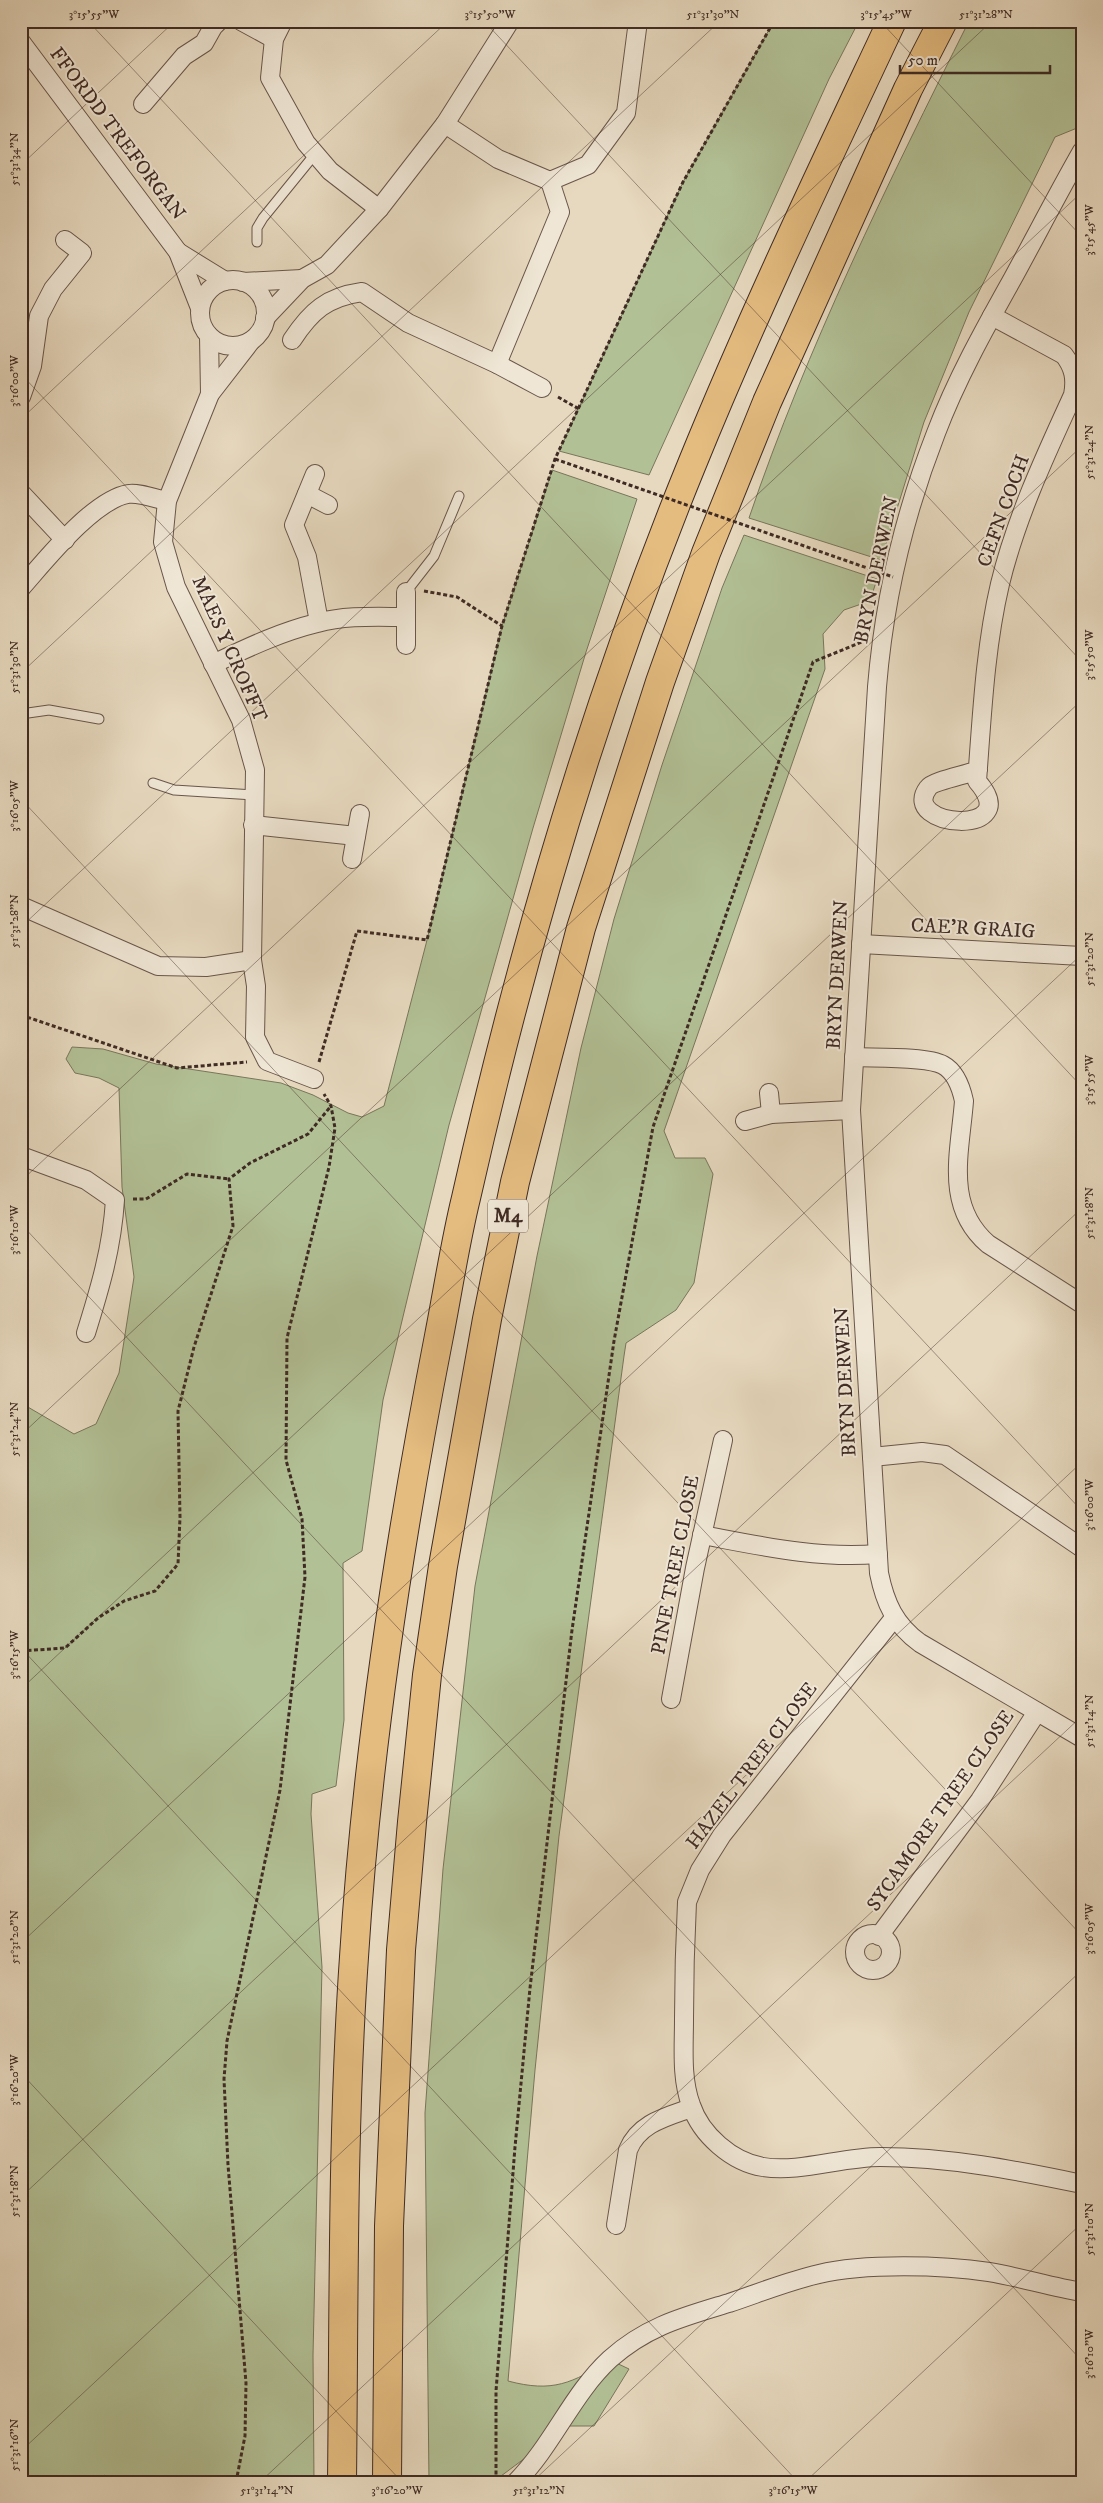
<svg xmlns="http://www.w3.org/2000/svg" width="1103" height="2503" viewBox="0 0 1103 2503" font-family="'IM FELL DW Pica',serif">
  <style>
    .green { fill: #b2c095; stroke: #78765c }
    .lines { fill: none; stroke-linecap: round; stroke-linejoin: round }
    .lane-casing { stroke: #69564b; stroke-width: 11 }
    .street-casing { stroke: #69564b; stroke-width: 20 }
    .highway-casing { stroke: #3f2b24; stroke-width: 30 }
    .path { stroke: #3f2b24; stroke-width: 3; stroke-dasharray: 4 2.5; stroke-linecap: butt }
    .lane { stroke: #efe6d5; stroke-width: 9 }
    .street { stroke: #efe6d5; stroke-width: 18 }
    .highway { stroke: #e4bc80; stroke-width: 28 }
    .path-bridge { stroke: #3f2b24; stroke-width: 3; stroke-dasharray: 4 2.5; stroke-linecap: butt }
    .ticks { fill: none; stroke: #3f2b24; stroke-width: 1; stroke-opacity: 0.45 }
    .labels { text-anchor: middle; dominant-baseline: central; stroke-width: 4; stroke-linejoin: round; paint-order: stroke }
    .shield { fill: #efe6d5; stroke: #746359; stroke-width: 1 }
    .shield-label { font-size: 19px; font-weight: bold; fill: #3f2b24 }
    .street-label { font-size: 20px; fill: #3f2b24; stroke: #efe6d5 }
    .neatline { fill: none; stroke: #3f2b24; stroke-width: 2 }
    .ticks-label { font-size: 12px; text-anchor: middle; fill: #3f2b24 }
  </style>
  <rect width="100%" height="100%" fill="#e7d9bf"/>
  <filter id="stains"><feTurbulence type="fractalNoise" baseFrequency=".004" numOctaves="4"/><feColorMatrix values="0 0 0 0 .2 0 0 0 0 .09 0 0 0 0 .02 0 0 0 .5 -.17"/></filter>
  <radialGradient id="worn" r=".72"><stop offset=".6" stop-color="#630" stop-opacity="0"/><stop offset="1" stop-color="#630" stop-opacity=".3"/></radialGradient>
  <g class="green">
    <path d="M774,21H859L829,79L649,475L559,451L683,182Z"/>
    <path d="M969,21H1082V126L1055,137L969,312L924,422L881,560L749,518C807,347 888,183 969,21Z"/>
    <path d="M552,470L637,499L586,652L533,828L449,1125L383,1400L362,1551L343,1563L344,1720L336,1786L312,1794L311,1814L322,1967L313,2355L314,2482H247L240,2479L243,2482H112L105,2475L94,2482H21V1403L74,1434L96,1424L119,1373L134,1277L122,1187L119,1088L99,1078L75,1073L66,1059L72,1047L103,1049L156,1064L281,1083L313,1095L348,1113L362,1117L384,1106L426,944L502,626Z"/>
    <path d="M744,535L877,579L870,601L844,610L823,634L825,669L664,1131L675,1158H705L713,1174L694,1283L676,1310L626,1343L624,1356L559,1836L535,2070L508,2381C553,2393 572,2383 610,2360L629,2369L594,2426H568L493,2482H429L425,2113L443,1869L475,1586L537,1256L581,1048L614,919L662,765L722,588Z"/>
  </g>
  <g class="lines">
    <g class="lane-casing">
      <g id="lane">
        <path d="M257,242V228L263,218L315,154"/>
        <path d="M406,592L434,556L459,496"/>
        <path d="M21,714L49,710L99,719"/>
        <path d="M153,783L174,790L254,795"/>
      </g>
    </g>
    <g class="street-casing">
      <g id="street">
        <path d="M241,21L274,39"/>
        <path d="M283,21L274,39L270,78L306,143L330,171L379,209"/>
        <path d="M21,42L178,252L200,308"/>
        <path d="M143,104L184,56L204,43L213,27L219,21"/>
        <path d="M445,124L498,159L550,181L588,165L626,113L638,21"/>
        <path d="M1082,151C1058,193 1036,236 1013,278C985,328 956,380 936,433C904,515 884,601 877,687L851,1110L879,1573C885,1603 895,1625 920,1643L1082,1738"/>
        <path d="M178,252L225,281"/>
        <circle cx="233" cy="313" r="33"/>
        <path d="M243,282L302,279"/>
        <path d="M265,318L302,279L327,265L379,209L445,124L510,21"/>
        <path d="M209,336L210,394"/>
        <path d="M292,340C311,311 327,297 362,292L408,323L497,364L542,388"/>
        <path d="M251,341L210,394L167,501L163,542L176,587L241,720L255,770L252,960"/>
        <path d="M497,364L560,212L550,181"/>
        <path d="M21,397L32,366L39,316L53,289L82,253L65,240"/>
        <path d="M315,474L294,525L307,557L319,622"/>
        <path d="M21,493L65,540"/>
        <path d="M307,494L328,505"/>
        <path d="M21,588C45,561 93,500 128,494C139,492 156,499 167,501"/>
        <path d="M406,645V592"/>
        <path d="M213,664C247,648 280,632 317,623C346,615 377,617 406,617"/>
        <path d="M978,770C966,775 933,781 928,788C898,828 1027,838 977,781C982,715 985,648 1000,584C1016,518 1045,456 1073,395C1076,379 1074,368 1064,355L992,316"/>
        <path d="M253,825L356,836"/>
        <path d="M352,859L360,814"/>
        <path d="M21,906L158,966L206,967L252,960L256,986L255,1037L267,1061L314,1079"/>
        <path d="M861,944L1082,956"/>
        <path d="M854,1057C875,1058 927,1056 943,1065C956,1072 961,1087 964,1101C960,1153 944,1206 988,1244L1082,1304"/>
        <path d="M769,1093L771,1114"/>
        <path d="M745,1121L771,1114L851,1110"/>
        <path d="M21,1156L86,1180L115,1200C112,1248 100,1288 86,1333"/>
        <path d="M872,1457L922,1452L945,1455L1082,1548"/>
        <path d="M702,1535C761,1546 818,1559 878,1554"/>
        <path d="M894,1618L722,1835L700,1870L687,1902C685,1941 684,1980 684,2019C684,2048 681,2078 691,2105C701,2135 732,2162 763,2167C799,2173 842,2157 880,2157C948,2157 1015,2170 1082,2184"/>
        <path d="M671,1699L695,1568L723,1440"/>
        <circle cx="873" cy="1952" r="18"/>
        <path d="M879,1936L980,1800L1037,1712"/>
        <path d="M616,2225L628,2150C639,2123 666,2117 691,2108"/>
        <path d="M516,2482C553,2445 572,2394 610,2359C647,2326 683,2317 729,2303C759,2293 788,2281 819,2274C864,2263 943,2265 989,2272C1020,2277 1051,2287 1082,2292"/>
      </g>
    </g>
    <g class="highway-casing">
      <g id="highway">
        <path d="M342,2482C344,2307 342,2131 354,1957C367,1748 399,1541 439,1336C448,1290 455,1243 466,1198C522,949 595,701 692,464C753,314 823,168 892,21"/>
        <path d="M387,2482L389,2226L401,1950L412,1822L427,1675L443,1566L487,1319L515,1182L581,928L660,682L706,553L767,402L908,89L943,21"/>
      </g>
    </g>
    <g class="path">
      <path d="M558,397L579,409"/>
      <path d="M424,591L457,597L502,626"/>
      <path d="M21,1015L177,1068L247,1062"/>
      <path d="M319,1062L357,931L427,940L502,626L555,459L683,182L774,21"/>
      <path d="M133,1199H146L187,1174L229,1179"/>
      <path d="M21,1651L65,1648L98,1618L124,1601L155,1591L178,1564L180,1517L178,1411L194,1347L233,1226L229,1179L250,1163L308,1134L331,1106"/>
      <path d="M496,2481V2391L515,2147L530,1988L572,1630L614,1341L653,1127L813,662L864,641"/>
      <path d="M236,2482L245,2436L246,2383L228,2165L224,2079L227,2041L280,1790L305,1577L302,1519L286,1460L287,1338L329,1167L335,1128L331,1106L324,1094"/>
    </g>
    <use href="#lane" class="lane"/>
    <use href="#street" class="street"/>
    <use href="#highway" class="highway"/>
    <path class="path-bridge" d="M555,459L893,577"/>
  </g>
  <path class="ticks" d="M88,21L1082,1087M484,21L1082,662M880,21L1082,237M21,165L175,21M21,374L1082,1511M21,419L448,21M21,673L720,21M21,799L1082,1936M21,927L992,21M21,1181L1082,192M21,1224L1082,2361M21,1435L1082,446M21,1648L798,2482M21,1689L1082,700M21,1943L1082,954M21,2073L402,2482M21,2197L1082,1208M21,2451L1082,1462M260,2482L1082,1716M532,2482L1082,1970M805,2482L1082,2223M1077,2482L1082,2477"/>
  <g class="labels">
    <rect class="shield" x="488" y="1199.5" width="40" height="33" rx="4"/>
    <g class="shield-label">
      <text x="508" y="1216">M4</text>
    </g>
    <g class="street-label">
      <text transform="translate(117 134) rotate(53)">FFORDD TREFORGAN</text>
      <text transform="translate(1004 511) rotate(-70)">CEFN COCH</text>
      <text transform="translate(877 570) rotate(-78)">BRYN DERWEN</text>
      <text transform="translate(229 649) rotate(66)">MAES Y CROFFT</text>
      <text transform="translate(973 929) rotate(3)">CAE'R GRAIG</text>
      <text transform="translate(838 975) rotate(-87)">BRYN DERWEN</text>
      <text transform="translate(846 1382) rotate(-93)">BRYN DERWEN</text>
      <text transform="translate(676 1565) rotate(-79)">PINE TREE CLOSE</text>
      <text transform="translate(752 1766) rotate(-53)">HAZEL TREE CLOSE</text>
      <text transform="translate(941 1811) rotate(-55)">SYCAMORE TREE CLOSE</text>
    </g>
  </g>
  <rect width="1103" height="2503" fill="none" stroke="#e7d9bf" stroke-width="55"/>
  <path d="M900 65v8h150v-8" fill="none" stroke="#3f2b24" stroke-width="2.5"/>
  <text x="908" y="65" font-size="15" fill="#3f2b24" stroke="#efe6d5" stroke-width="4" paint-order="stroke">50 m</text>
  <rect x="28" y="28" width="1048" height="2448" class="neatline"/>
  <g class="ticks-label">
    <text x="94" y="18">3°15'55"W</text>
    <text x="490" y="18">3°15'50"W</text>
    <text x="713" y="18">51°31'30"N</text>
    <text x="886" y="18">3°15'45"W</text>
    <text x="986" y="18">51°31'28"N</text>
    <text transform="translate(14 159) rotate(-90)" y="4">51°31'34"N</text>
    <text transform="translate(1089 230) rotate(-90)" y="4">3°15'45"W</text>
    <text transform="translate(14 381) rotate(-90)" y="4">3°16'00"W</text>
    <text transform="translate(1089 452) rotate(-90)" y="4">51°31'24"N</text>
    <text transform="translate(1089 655) rotate(-90)" y="4">3°15'50"W</text>
    <text transform="translate(14 667) rotate(-90)" y="4">51°31'30"N</text>
    <text transform="translate(14 806) rotate(-90)" y="4">3°16'05"W</text>
    <text transform="translate(14 921) rotate(-90)" y="4">51°31'28"N</text>
    <text transform="translate(1089 959) rotate(-90)" y="4">51°31'20"N</text>
    <text transform="translate(1089 1080) rotate(-90)" y="4">3°15'55"W</text>
    <text transform="translate(1089 1213) rotate(-90)" y="4">51°31'18"N</text>
    <text transform="translate(14 1230) rotate(-90)" y="4">3°16'10"W</text>
    <text transform="translate(14 1429) rotate(-90)" y="4">51°31'24"N</text>
    <text transform="translate(1089 1505) rotate(-90)" y="4">3°16'00"W</text>
    <text transform="translate(14 1655) rotate(-90)" y="4">3°16'15"W</text>
    <text transform="translate(1089 1721) rotate(-90)" y="4">51°31'14"N</text>
    <text transform="translate(1089 1929) rotate(-90)" y="4">3°16'05"W</text>
    <text transform="translate(14 1937) rotate(-90)" y="4">51°31'20"N</text>
    <text transform="translate(14 2080) rotate(-90)" y="4">3°16'20"W</text>
    <text transform="translate(14 2191) rotate(-90)" y="4">51°31'18"N</text>
    <text transform="translate(1089 2229) rotate(-90)" y="4">51°31'10"N</text>
    <text transform="translate(1089 2354) rotate(-90)" y="4">3°16'10"W</text>
    <text transform="translate(14 2445) rotate(-90)" y="4">51°31'16"N</text>
    <text x="267" y="2494">51°31'14"N</text>
    <text x="397" y="2494">3°16'20"W</text>
    <text x="539" y="2494">51°31'12"N</text>
    <text x="793" y="2494">3°16'15"W</text>
  </g>
  <rect width="100%" height="100%" filter="url(#stains)"/>
  <rect width="100%" height="100%" fill="url(#worn)"/>
</svg>
